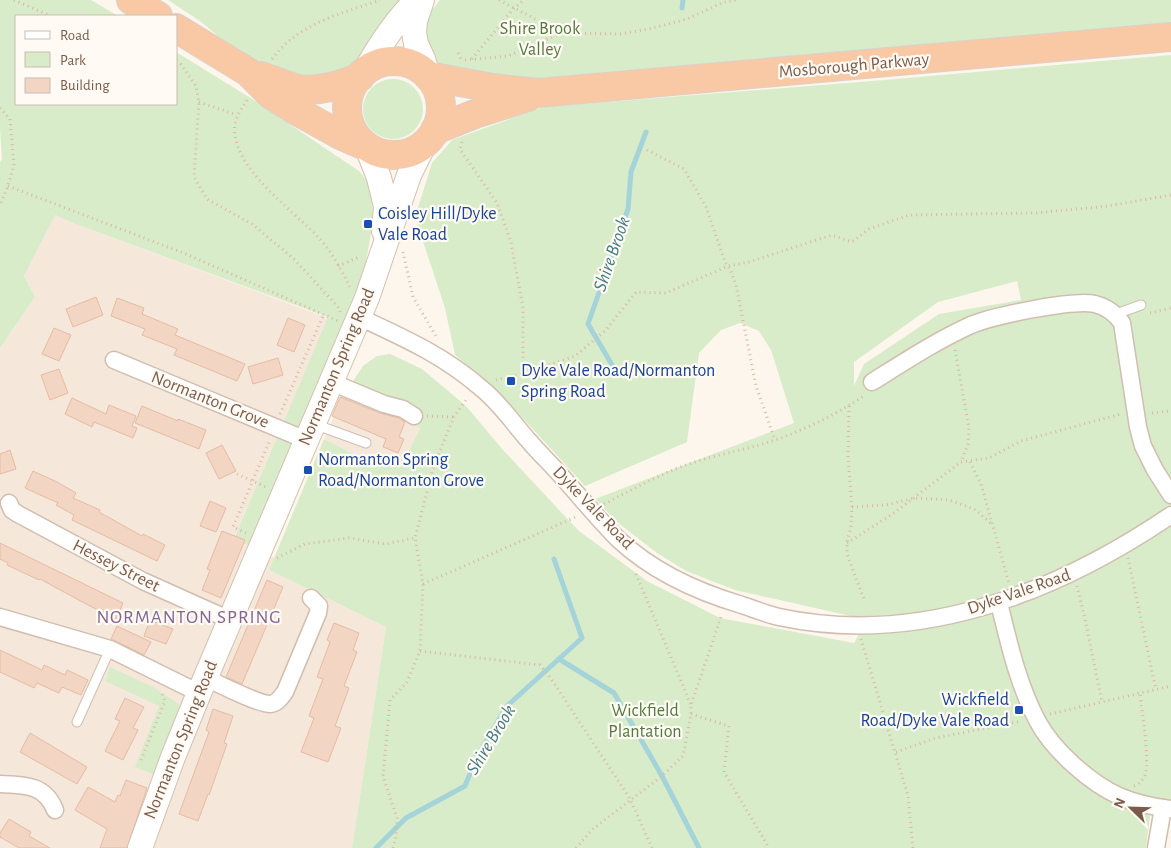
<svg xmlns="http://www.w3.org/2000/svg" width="1171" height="848" viewBox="0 0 1171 848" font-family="'Alegreya Sans',sans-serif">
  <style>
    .residential { fill: #f5e8da }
    .green { fill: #d8ecc9; fill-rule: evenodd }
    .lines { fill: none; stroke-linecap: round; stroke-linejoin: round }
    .stream { stroke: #a5d3da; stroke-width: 5 }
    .building { fill: #f3d5c3; stroke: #e6bba3 }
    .service-casing { stroke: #d1beb0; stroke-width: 11 }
    .minor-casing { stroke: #d1beb0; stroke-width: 19 }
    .secondary-casing { stroke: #d6c0b0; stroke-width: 26 }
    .trunk-casing { stroke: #dad1cd; stroke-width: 30 }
    .path { stroke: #d9b8a5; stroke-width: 3; stroke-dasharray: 1 4; stroke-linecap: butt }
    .service { stroke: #fff; stroke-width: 9 }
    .minor { stroke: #fff; stroke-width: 16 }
    .secondary { stroke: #fff; stroke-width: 24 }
    .trunk { stroke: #f9c8a4; stroke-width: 28 }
    .transit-dot { fill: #1a4fb4; stroke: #fffaf3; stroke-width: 2 }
    .labels { text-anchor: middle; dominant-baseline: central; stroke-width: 4.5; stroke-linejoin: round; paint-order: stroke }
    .park-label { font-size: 18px; fill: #537a41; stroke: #fffaf3 }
    .street-label { font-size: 18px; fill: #7a5c4d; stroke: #fffaf3 }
    .transit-label { font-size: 18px; fill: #164399; stroke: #fffaf3; text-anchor: start }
    .water-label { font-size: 19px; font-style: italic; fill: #437c86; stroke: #fffaf3 }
    .neighbourhood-label { font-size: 19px; letter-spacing: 1px; fill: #846695; stroke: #fffaf3 }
  </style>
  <rect width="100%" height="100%" fill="#fdf6ec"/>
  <g class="residential">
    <path d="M55,214L73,223L328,318L234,539L275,558L269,570L386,627L352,848H0V348L35,297L24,276Z"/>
    <path d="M343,396L420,428L400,468L380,459L377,465L324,439Z"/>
  </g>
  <g class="green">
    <path d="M0,0H91L118,16H16V104H176V52L249,97L359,171L372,188L373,221L363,279L256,549L234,539L328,317L73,223L55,215L24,276L35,297L0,348V162L2,159L0,129Z"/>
    <path d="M168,0H417L361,62L313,83L265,69L218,36L200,21Z"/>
    <path d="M440,0H1171V25L528,79L437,68L427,57L424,25L429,14Z"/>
    <path d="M1171,55V802L1152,800L1146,848H352L386,627L269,570L324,439L376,465L379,458L401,467L420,428L343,396L363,366L377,356L390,354L422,369L466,406L503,450L560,511L579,531L647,581L720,618L854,643L868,620L735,590L686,571L657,553L617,522L595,499L794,423L771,350L759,331L740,323L721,330L699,353L687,442L585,486L497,390L455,355L445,308L415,217L432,163L452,140L543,107L885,80ZM1017,281L1021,300L939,314L864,364L854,386V362L938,302Z"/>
    <circle cx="393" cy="109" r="30"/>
    <path d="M110,667L153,687L179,704L180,715L157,776L135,767L159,706L105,681Z"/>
  </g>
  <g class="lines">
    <g class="stream">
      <path d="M682,8L683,0"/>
      <path d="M615,370L588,324L628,209L631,172L646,132"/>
      <path d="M559,659L614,693L662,776L699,848"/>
      <path d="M376,848L406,818L465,786L477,757L507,706L582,638L554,559"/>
    </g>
  </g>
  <g class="building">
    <path d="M96,297L103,315L73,327L66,309Z"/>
    <path d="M117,298L144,308L142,314L178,329L175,335L245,364L237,381L174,355L177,349L142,335L145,329L111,316Z"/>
    <path d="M288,318L305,325L294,352L277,345Z"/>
    <path d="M54,328L71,335L59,361L42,354Z"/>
    <path d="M278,358L283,375L253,384L248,367Z"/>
    <path d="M59,369L68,393L50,400L41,375Z"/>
    <path d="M340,397L380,413L399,418L405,422L399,437L404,439L398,453L383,447L386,439L332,416Z"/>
    <path d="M72,398L106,414L109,405L136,416L132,426L137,428L133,438L94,422L92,427L65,414Z"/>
    <path d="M142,406L178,421V419L206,430L199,449L135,423Z"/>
    <path d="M222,445L236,471L219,479L206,453Z"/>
    <path d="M10,450L16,469L0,474V454Z"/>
    <path d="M33,471L57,482L76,493L73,498L100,510L99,512L142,536L143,534L165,545L157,561L72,520L74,515L56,505L58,503L25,488Z"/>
    <path d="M210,501L226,508L216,532L200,526Z"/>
    <path d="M222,531L245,540L221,598L202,590L210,570L207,569Z"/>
    <path d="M0,543L123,603L116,619L88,605L40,579L39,580L7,565L8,563L0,559Z"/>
    <path d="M267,580L283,587L242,684L226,677Z"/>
    <path d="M150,620L173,629L166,644L144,636Z"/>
    <path d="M334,623L359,633L353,650L357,652L344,686L349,688L335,726L341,728L328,762L301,752L314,718L309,716L323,679L317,677L330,642L327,640Z"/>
    <path d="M117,626L151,642L144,655L111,639Z"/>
    <path d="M0,650L42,670L44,665L65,675L67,670L88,680L81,695L62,687L59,693L37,683L34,688L0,672Z"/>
    <path d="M125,698L144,707L133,728L138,730L123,760L105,751L120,721L115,719Z"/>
    <path d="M213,709L233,716L224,743L227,744L209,795L208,794L198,821L179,814L209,732L206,730Z"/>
    <path d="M30,733L87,767L77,784L20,752Z"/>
    <path d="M126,780L147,788L127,848H100L107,829L75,810L88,787L115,802L118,795L120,796Z"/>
    <path d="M9,819L31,832L29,836L50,848H19L0,837V833Z"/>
  </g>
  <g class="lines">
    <g class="service-casing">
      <g id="service">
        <path d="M1116,314L1141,305"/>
        <path d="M314,424L366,443"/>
        <path d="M77,722L110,649"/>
      </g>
    </g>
    <g class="minor-casing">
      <g id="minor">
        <path d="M359,317C404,338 443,355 481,388C500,403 513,423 529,441C540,454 553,466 564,479C582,499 599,520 618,539C652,571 698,592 742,605C754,609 766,614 779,617C919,647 1056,593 1171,515"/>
        <path d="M114,360L306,440"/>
        <path d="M331,382L384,404L403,409L414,416"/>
        <path d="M872,382C904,362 936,341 971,325C993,316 1073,299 1095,304C1107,307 1115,313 1122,323L1138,427L1143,446L1155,470L1171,495"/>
        <path d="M9,503L12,510L18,514L143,581L230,620"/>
        <path d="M999,603C1009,643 1018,685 1038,722C1053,750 1090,783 1119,796C1135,803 1154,807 1171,809"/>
        <path d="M0,617L110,649L199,693"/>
        <path d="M206,678C219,684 258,704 270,704C277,704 281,697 285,692L318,613L319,606L311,598"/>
        <path d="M0,784C24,785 45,784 55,810"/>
        <path d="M1156,848L1163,808"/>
      </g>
    </g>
    <g class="secondary-casing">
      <g id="secondary">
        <path d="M422,0L415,21L414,32L416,44L423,59L428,76"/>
        <path d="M364,73C379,46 395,21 417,0"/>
        <path d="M367,147L379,178L386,206L384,231"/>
        <path d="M140,848L173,757L199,693L367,298L409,175L424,145"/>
      </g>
    </g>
    <g class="trunk-casing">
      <g id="trunk">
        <path d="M131,0L158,16"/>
        <path d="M176,28L248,72L270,94L295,110L340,135L363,145"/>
        <circle cx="394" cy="108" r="47"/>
        <path d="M261,76C274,80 286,86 299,89C320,92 341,85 360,77"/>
        <path d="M428,76L492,88L538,93L1171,37"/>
        <path d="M435,130L475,114L528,97"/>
      </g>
    </g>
    <g class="path">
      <path d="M14,0L51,16"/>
      <path d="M499,0L562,33"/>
      <path d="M458,53L462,61"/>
      <path d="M272,59C299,23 340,14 380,0"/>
      <path d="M472,59L514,8L524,0"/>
      <path d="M465,60L508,56L562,33L620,34L649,29L687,19L724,2L737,0"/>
      <path d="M176,62L180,63L196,86L199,102L194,177L207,199L252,224L294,259L339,308L340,312"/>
      <path d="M247,100C242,108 237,115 235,124C229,166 292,209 317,236C331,250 341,270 350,287"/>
      <path d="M199,102L237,115"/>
      <path d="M0,108L10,119L14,165L8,186L0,205"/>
      <path d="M462,142L460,149L497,203L511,242L523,308V374"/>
      <path d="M647,150L684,169L706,207L725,262L730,269L736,285L756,386L775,440"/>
      <path d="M8,186L186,254L338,321"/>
      <path d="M403,252L413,297L437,338"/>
      <path d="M338,266L361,256"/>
      <path d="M1150,313L1171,308"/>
      <path d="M955,350L969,428L968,444L961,462"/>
      <path d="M496,380L523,374L575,356L605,331L636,292L666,293L728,266L749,262L832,235L852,242L869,229L909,215L1035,213L1108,206L1171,195"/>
      <path d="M849,406L848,457L852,507L851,526L847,543V554L865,602"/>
      <path d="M1152,413L1171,411"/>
      <path d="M280,414L323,316"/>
      <path d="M427,416L454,417"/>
      <path d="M970,462L981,484L1009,583"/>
      <path d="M237,474L266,487"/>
      <path d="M604,504C634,489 663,472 695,462C719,454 744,450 769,442C802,431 836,415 865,395"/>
      <path d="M852,507L886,505L914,498L949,500L974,509L992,524"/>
      <path d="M246,533L233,527L270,440"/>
      <path d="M847,543L891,515L961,462L989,458L1021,441L1121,414"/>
      <path d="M277,558L305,544L349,538L385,544L415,538"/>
      <path d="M1128,558L1156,690"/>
      <path d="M636,574L691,705"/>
      <path d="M423,584L578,516"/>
      <path d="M1077,586L1085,619L1102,702"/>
      <path d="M861,639L908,796L913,848"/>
      <path d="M420,651L540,665L550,677L630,799L652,848"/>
      <path d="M691,714L729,726L724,772L769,848"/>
      <path d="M1050,714L1171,686"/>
      <path d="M896,752L936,738L1022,721"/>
      <path d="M141,760L165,701L161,691"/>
      <path d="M1134,786C1139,784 1143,780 1145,775C1150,760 1142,712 1140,694"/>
      <path d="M393,848L396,837L397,818L383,776L390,700L407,682L420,651L423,584L415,538L434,465L454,417L468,397"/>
      <path d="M576,848L593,829L662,776L683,756L691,714V705L722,614"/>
    </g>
    <use href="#service" class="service"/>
    <use href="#minor" class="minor"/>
    <use href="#secondary" class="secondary"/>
    <use href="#trunk" class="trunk"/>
  </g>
  <g class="transit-dot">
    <rect x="363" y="219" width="10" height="10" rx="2.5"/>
    <rect x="506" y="376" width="10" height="10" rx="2.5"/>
    <rect x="303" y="465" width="10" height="10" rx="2.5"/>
    <rect x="1014" y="705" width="10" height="10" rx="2.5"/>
  </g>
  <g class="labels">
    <g class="park-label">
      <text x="540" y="29">Shire Brook<tspan x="540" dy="21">Valley</tspan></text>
      <text x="645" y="711">Wickfield<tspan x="645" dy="21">Plantation</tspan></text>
    </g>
    <g class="street-label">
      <text transform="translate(854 66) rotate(-5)">Mosborough Parkway</text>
      <text transform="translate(337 367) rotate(-67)">Normanton Spring Road</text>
      <text transform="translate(210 400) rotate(22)">Normanton Grove</text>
      <text transform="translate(593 508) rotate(46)">Dyke Vale Road</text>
      <text transform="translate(116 566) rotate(27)">Hessey Street</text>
      <text transform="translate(1019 592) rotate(-19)">Dyke Vale Road</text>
      <text transform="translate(181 740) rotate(-68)">Normanton Spring Road</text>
    </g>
    <g class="transit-label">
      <text x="378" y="214">Coisley Hill/Dyke<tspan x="378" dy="21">Vale Road</tspan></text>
      <text x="521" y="371">Dyke Vale Road/Normanton<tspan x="521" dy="21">Spring Road</tspan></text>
      <text x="318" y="460">Normanton Spring<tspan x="318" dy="21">Road/Normanton Grove</tspan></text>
      <text x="1009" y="700" text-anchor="end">Wickfield<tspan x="1009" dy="21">Road/Dyke Vale Road</tspan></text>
    </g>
    <g class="water-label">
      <text transform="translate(612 254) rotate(-71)">Shire Brook</text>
      <text transform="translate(491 740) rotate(-59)">Shire Brook</text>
    </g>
    <g class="neighbourhood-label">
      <text x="189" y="617">NORMANTON SPRING</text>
    </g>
  </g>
  <rect x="15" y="15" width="162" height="90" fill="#fffaf3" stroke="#cabbb1"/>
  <rect x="25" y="31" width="25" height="8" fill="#ffffff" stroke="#cabbb1"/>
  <text x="60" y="40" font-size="15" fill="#7a5c4d">Road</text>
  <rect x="25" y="52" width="25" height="15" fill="#d8ecc9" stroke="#cabbb1"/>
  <text x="60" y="65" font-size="15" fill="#7a5c4d">Park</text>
  <rect x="25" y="78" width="25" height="15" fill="#f3d5c3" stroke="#cabbb1"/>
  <text x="60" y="90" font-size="15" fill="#7a5c4d">Building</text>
  <g transform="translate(1131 808) rotate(293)" stroke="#fffaf3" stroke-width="4" paint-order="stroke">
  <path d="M0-4L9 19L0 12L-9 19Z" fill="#7a5c4d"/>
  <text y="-8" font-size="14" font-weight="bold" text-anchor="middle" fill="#7a5c4d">N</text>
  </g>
</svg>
